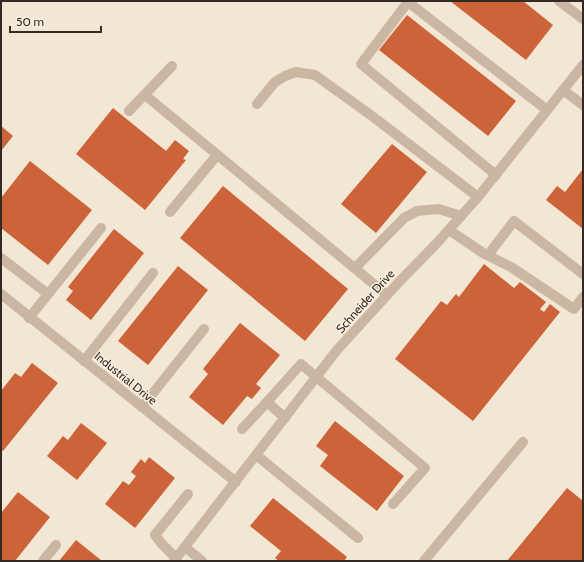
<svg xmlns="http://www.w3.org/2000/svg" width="584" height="562" viewBox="0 0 584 562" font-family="Cabin,sans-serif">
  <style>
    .building { fill: #cd6338 }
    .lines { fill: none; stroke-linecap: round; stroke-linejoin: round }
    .minor { stroke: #cab6a1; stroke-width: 10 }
    .labels { text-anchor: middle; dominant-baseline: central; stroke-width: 3; stroke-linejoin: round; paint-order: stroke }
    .street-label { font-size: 12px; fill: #342a24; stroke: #faf0e1 }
  </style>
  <rect width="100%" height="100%" fill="#f2e6d5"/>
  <g class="building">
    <path d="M450,1H523L553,25L526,60Z"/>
    <path d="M407,15L516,101L488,136L379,50Z"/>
    <path d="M113,108L166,151L175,140L189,151L183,159L186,160L145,210L76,154Z"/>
    <path d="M1,126L13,136L1,151Z"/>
    <path d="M392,144L427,172L376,233L341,204Z"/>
    <path d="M30,161L92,210L48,265L1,228V198Z"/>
    <path d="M583,169V229L546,200L557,186L565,192Z"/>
    <path d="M223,186L348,289L305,341L180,238Z"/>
    <path d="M114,229L144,253L91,320L66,300L73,291L68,287Z"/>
    <path d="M484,264L514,288L520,282L546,302L540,309L544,312L550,304L560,312L473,421L395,359L441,301L447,305L456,294L459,297Z"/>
    <path d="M178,266L208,290L148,365L118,341Z"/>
    <path d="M240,323L280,355L256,384L261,388L252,399L247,396L223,425L189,397L208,374L203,369Z"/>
    <path d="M32,363L58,383L3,451L1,450V391L15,373L21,377Z"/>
    <path d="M335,421L404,476L377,511L320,466L328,455L316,446Z"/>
    <path d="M81,423L107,443L77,480L47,456L63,436L68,440Z"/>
    <path d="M149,457L175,478L135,528L105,504L123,481L129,485L136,476L131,472L141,459L145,463Z"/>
    <path d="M567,488L583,501V561H507Z"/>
    <path d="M18,492L50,517L15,561H1V513Z"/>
    <path d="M273,498L347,557L344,561H279L275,558L281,551L250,526Z"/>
    <path d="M76,540L102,561H59Z"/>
  </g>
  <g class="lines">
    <g class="minor">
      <path d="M559,1L583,19"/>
      <path d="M563,90L583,105"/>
      <path d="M145,95L387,295"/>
      <path d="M257,104L275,82L285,76L296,72L315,75L372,116L478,197"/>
      <path d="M129,111L172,66"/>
      <path d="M496,175L361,64L408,2L547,110"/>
      <path d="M170,212L217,155"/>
      <path d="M449,230L483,253L511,267L574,309L583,297"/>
      <path d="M488,255L514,221L583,274"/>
      <path d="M1,258L48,294"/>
      <path d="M355,268L404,218L417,211L439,209L461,216"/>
      <path d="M1,294L236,482"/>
      <path d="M29,318L101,228"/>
      <path d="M84,361L153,273"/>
      <path d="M142,407L204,329"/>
      <path d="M285,418L267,402L301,364L425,468L393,504"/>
      <path d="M242,429L267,402"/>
      <path d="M256,455L358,538"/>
      <path d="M185,547L202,561"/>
      <path d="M176,558L161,543L155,535L188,494"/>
      <path d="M43,561L56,545"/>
      <path d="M174,561L337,350L400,281L437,243L478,197L583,65"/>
      <path d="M424,561L523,442"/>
    </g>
  </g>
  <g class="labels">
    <g class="street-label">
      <text transform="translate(365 301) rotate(-48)">Schneider Drive</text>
      <text transform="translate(126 378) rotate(39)">Industrial Drive</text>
    </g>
  </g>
  <rect width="584" height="562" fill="none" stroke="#342a24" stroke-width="4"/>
  <path d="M10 26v6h91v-6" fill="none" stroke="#342a24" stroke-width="2"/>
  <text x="16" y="26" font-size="12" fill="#342a24" stroke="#faf0e1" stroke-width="3" paint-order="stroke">50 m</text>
</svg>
